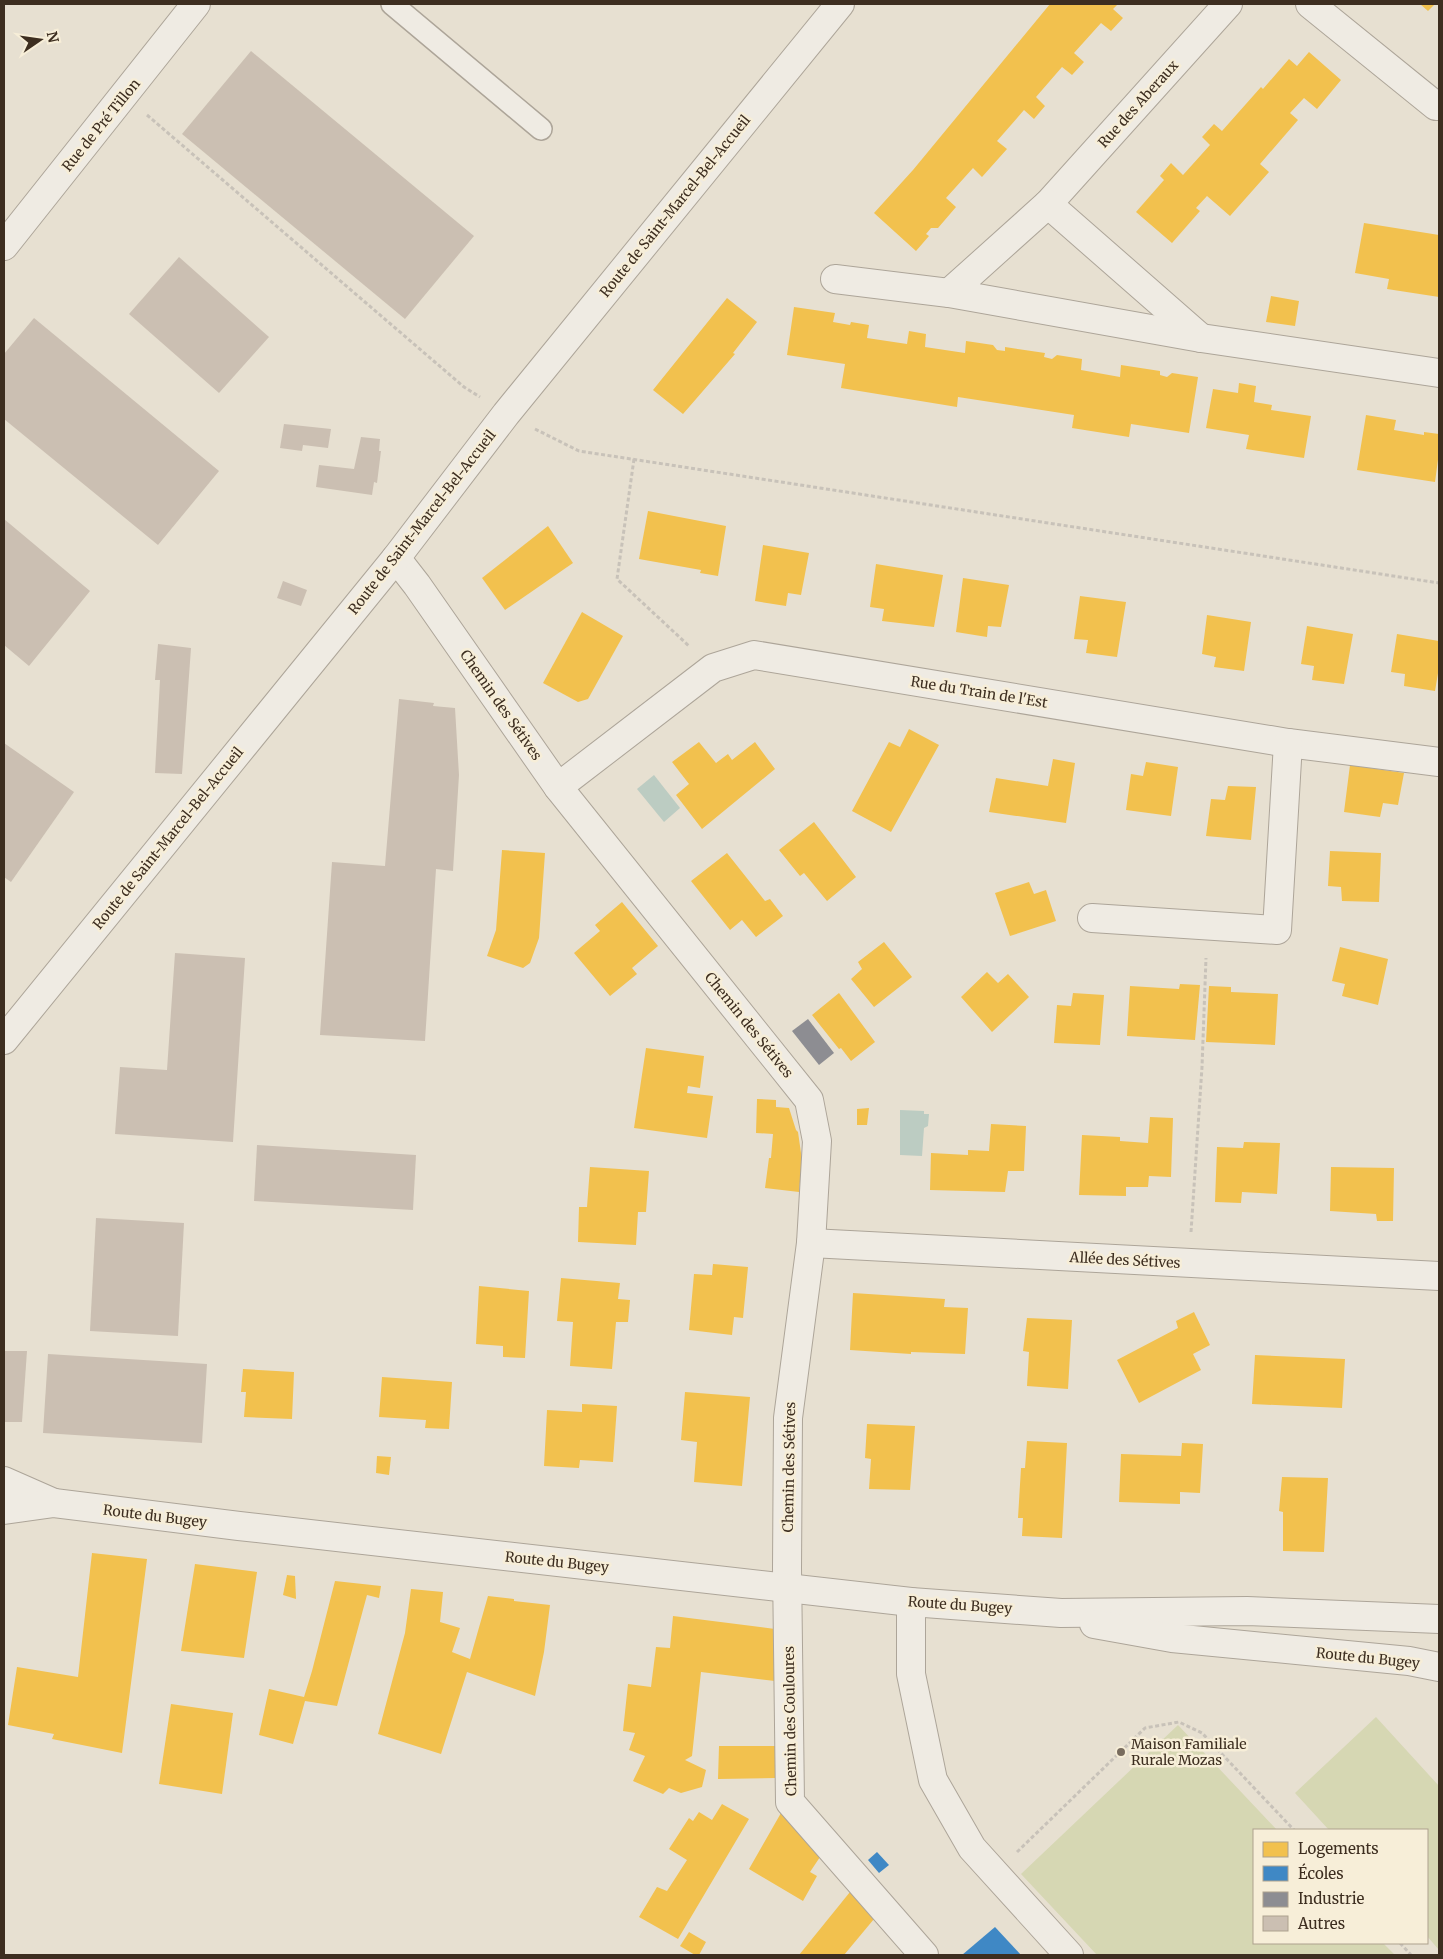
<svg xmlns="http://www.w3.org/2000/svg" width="1443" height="1959" viewBox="0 0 1443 1959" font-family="Merriweather,serif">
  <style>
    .green { fill: #d6d7b3 }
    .water { fill: #bcccc2 }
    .homes { fill: #f2c14e }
    .schools { fill: #3f88c5 }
    .industry { fill: #8d8d92 }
    .building { fill: #cbbfb2 }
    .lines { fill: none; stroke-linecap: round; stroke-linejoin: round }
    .lane-casing { stroke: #ada599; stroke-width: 24 }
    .street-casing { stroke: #ada599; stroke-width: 30 }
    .path { stroke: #c8c2b9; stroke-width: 3; stroke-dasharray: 4 2.5; stroke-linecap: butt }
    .lane { stroke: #efebe3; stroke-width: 21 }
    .street { stroke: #efebe3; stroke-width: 28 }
    .poi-dot { fill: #786c5e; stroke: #f7eed8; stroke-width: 2 }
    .labels { text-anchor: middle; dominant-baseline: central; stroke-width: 5; stroke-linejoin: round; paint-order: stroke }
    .street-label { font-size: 14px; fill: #3d2e20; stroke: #f7eed8 }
    .poi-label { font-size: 14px; fill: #3d2e20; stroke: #f7eed8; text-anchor: start }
  </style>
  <rect width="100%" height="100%" fill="#e7e0d1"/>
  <g class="green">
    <path d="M1376,1717L1439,1786V1950L1427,1936V1830H1329L1295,1793Z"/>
    <path d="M1178,1725L1277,1830H1254V1943H1383L1395,1955H1097L1021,1874Z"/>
  </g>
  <g class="water">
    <path d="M654,775L680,808L664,822L637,789Z"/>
    <path d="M900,1110L924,1111V1114H929L928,1126L924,1128L922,1156L900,1155Z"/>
  </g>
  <g class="homes">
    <path d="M1050,4H1118L1113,9L1123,18L1111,31L1101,23L1074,53L1084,62L1072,75L1062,67L1036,97L1045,106L1034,119L1024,110L997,141L1007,149L982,177L973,168L946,198L956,207L938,228H931L926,234L929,236L916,251L874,213L913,170Z"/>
    <path d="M1420,4H1435L1428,11Z"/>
    <path d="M1309,52L1341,80L1317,109L1304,98L1290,113L1298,120L1260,164L1269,172L1230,216L1207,196L1196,208L1200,211L1172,243L1136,212L1164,180L1160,176L1171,163L1183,175L1210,145L1202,137L1214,124L1222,131L1261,87L1263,89L1289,59L1297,66Z"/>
    <path d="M1364,223L1439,235V297L1387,289L1389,279L1355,273Z"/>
    <path d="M1271,296L1299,301L1295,326L1266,322Z"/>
    <path d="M727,298L757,322L733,353L735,354L683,414L653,390Z"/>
    <path d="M794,307L835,313L833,322L850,325L851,322L869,325L867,338L907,344L909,331L926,334L925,347L965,353L966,341L993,345L997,350L1005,351V347L1045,353L1044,357L1052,359L1057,355L1082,359L1081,370L1120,377L1121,365L1160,371V375L1167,377L1172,373L1198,377L1189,433L1131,424L1129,437L1072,428L1074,415L958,397L957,407L841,388L845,364L787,355Z"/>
    <path d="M1239,383L1256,386L1254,402L1272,405L1271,410L1311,416L1304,458L1246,449L1249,435L1206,428L1213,389L1238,393Z"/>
    <path d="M1366,415L1396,420L1394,430L1424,435V432L1439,434V452L1435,482L1357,470Z"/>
    <path d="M648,511L726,526L718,576L700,573L701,570L639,559Z"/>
    <path d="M548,526L573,563L505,610L482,578Z"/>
    <path d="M763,545L809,553L801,595L788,593L786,606L755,601Z"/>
    <path d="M876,564L943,575L934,627L882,621L884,609L870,607Z"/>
    <path d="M963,578L1009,585L1001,627L988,626L987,637L956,632Z"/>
    <path d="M1080,596L1126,602L1117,657L1086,653L1088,640L1074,639Z"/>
    <path d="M582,612L623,636L588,699L578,702L543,683Z"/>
    <path d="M1207,615L1251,622L1244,671L1214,667L1216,657L1202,654Z"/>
    <path d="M1307,626L1353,634L1344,684L1312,680L1314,666L1301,664Z"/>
    <path d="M1397,634L1439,641V667L1435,691L1404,686L1405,674L1391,672Z"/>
    <path d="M909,729L939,745L891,832L852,811L889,742L900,747Z"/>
    <path d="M699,742L716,763L728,754L732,760L755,742L775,769L702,829L676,795L689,784L672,762Z"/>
    <path d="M1053,759L1075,763L1066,823L989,812L996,778L1048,786Z"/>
    <path d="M1146,762L1178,767L1171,816L1126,810L1131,774L1143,776Z"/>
    <path d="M1350,765L1404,773L1398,805L1383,803L1380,817L1344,812Z"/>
    <path d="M1228,786L1256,787L1251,840L1206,836L1211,799L1225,800Z"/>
    <path d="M814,822L856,877L827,901L804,873L800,876L779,850Z"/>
    <path d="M502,850L545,853L539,938L530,963L523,968L487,956L496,930Z"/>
    <path d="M1330,851L1381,853L1379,902L1342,901L1341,887L1328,886Z"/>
    <path d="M727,853L765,901L770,899L783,916L756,937L742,920L730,930L691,881Z"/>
    <path d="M1029,882L1034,894L1046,890L1056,921L1010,936L995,893Z"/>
    <path d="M622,902L658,946L632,968L637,974L610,996L574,953L600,931L595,925Z"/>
    <path d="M884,942L912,977L874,1007L851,979L862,969L858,962Z"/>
    <path d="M1340,947L1388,959L1378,1005L1342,996L1345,984L1332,981Z"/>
    <path d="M987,972L998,983L1008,974L1029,997L992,1032L961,997Z"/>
    <path d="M1180,984L1200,985L1195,1040L1127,1036L1130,986L1179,989Z"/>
    <path d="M1209,986L1231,987V992L1278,994L1275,1045L1206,1042Z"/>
    <path d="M839,993L875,1042L851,1061L841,1048L839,1049L812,1015Z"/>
    <path d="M1073,993L1104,995L1100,1045L1054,1043L1057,1005L1071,1006Z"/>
    <path d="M646,1048L704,1056L700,1088L688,1086L687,1093L713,1096L707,1138L634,1128Z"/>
    <path d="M757,1099L776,1100V1107L789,1108L796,1130L798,1132L802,1160L799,1192L765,1188L769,1158H771L773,1134L756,1133Z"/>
    <path d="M869,1108L867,1125H857V1109Z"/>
    <path d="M1150,1117L1173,1118L1171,1177L1149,1176L1148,1187H1126V1196L1079,1195L1082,1135L1120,1137V1141L1148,1143Z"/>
    <path d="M991,1124L1026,1126L1024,1171H1008L1005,1192L930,1190L931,1153L968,1155V1150L989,1151Z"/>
    <path d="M1244,1142L1280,1143L1277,1194L1242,1192L1241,1203L1215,1202L1217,1147L1243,1148Z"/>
    <path d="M590,1167L649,1171L646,1212H638L636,1245L578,1242L579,1207H587Z"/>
    <path d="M1331,1167L1394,1168L1393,1221H1377L1376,1214L1330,1211Z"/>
    <path d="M713,1264L748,1267L743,1318L734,1317L732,1335L689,1330L694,1274L712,1275Z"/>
    <path d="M561,1278L620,1283L618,1299L630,1300L628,1322H616L612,1369L570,1366L573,1322L557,1321Z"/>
    <path d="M479,1286L529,1291L525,1358L503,1357V1346L476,1344Z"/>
    <path d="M853,1293L945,1299L944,1307L968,1308L965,1354L911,1352V1354L850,1350Z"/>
    <path d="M1194,1312L1210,1345L1193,1354L1201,1370L1139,1403L1117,1360L1178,1328L1176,1321Z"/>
    <path d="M1027,1318L1072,1320L1068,1389L1027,1386L1029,1352L1023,1351Z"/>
    <path d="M1255,1355L1345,1359L1342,1408L1252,1404Z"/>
    <path d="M243,1369L294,1372L292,1419L244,1417L246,1392H241Z"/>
    <path d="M382,1377L452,1382L449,1429L425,1428L426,1420L379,1417Z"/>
    <path d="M685,1392L750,1397L742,1486L694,1482L697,1442L681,1440Z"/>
    <path d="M582,1404L617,1406L613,1462L580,1460L579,1468L544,1466L547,1410L582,1412Z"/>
    <path d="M867,1424L915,1426L910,1490L869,1489L871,1459L865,1458Z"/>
    <path d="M1027,1441L1067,1443L1062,1538L1022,1536L1023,1518H1018L1021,1468H1025Z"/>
    <path d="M1182,1443L1203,1444L1200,1493L1180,1492V1504L1119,1502L1121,1454L1181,1456Z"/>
    <path d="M377,1456L391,1457L389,1475L376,1473Z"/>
    <path d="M1282,1477L1328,1478L1324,1552L1283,1551V1512L1279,1511Z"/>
    <path d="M92,1553L147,1559L122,1753L52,1739L54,1734L8,1725L17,1667L78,1677Z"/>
    <path d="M195,1564L257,1572L244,1658L181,1651Z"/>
    <path d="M287,1575L295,1576L296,1599L283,1595Z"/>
    <path d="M335,1581L381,1586L379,1598L367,1595L337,1706L305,1701L293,1744L259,1735L269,1689L304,1697L312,1671Z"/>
    <path d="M411,1589L443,1592L440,1622L460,1628L452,1652L470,1659L488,1596L514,1599V1601L550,1605L544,1652L535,1696L467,1672L441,1754L378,1734L405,1633Z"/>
    <path d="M673,1616L775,1629V1681L701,1672L692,1756L685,1760L706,1770L702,1787L681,1793L669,1788L663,1794L633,1781L645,1756L629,1750L635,1733L623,1731L628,1684L651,1687L656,1647L670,1648Z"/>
    <path d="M171,1704L233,1713L222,1794L159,1784Z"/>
    <path d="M719,1746H775L776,1778L718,1779Z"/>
    <path d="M722,1804L749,1819L678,1939L639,1917L657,1887L667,1891L687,1860L669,1849L689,1818L693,1821L699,1812L712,1820Z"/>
    <path d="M781,1813L820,1857L810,1872L817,1876L803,1901L749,1869Z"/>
    <path d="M850,1892L874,1919L844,1955H799Z"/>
    <path d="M689,1932L706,1942L699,1955H695L680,1946Z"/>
  </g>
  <g class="schools">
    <path d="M877,1852L889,1865L879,1873L868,1860Z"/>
    <path d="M995,1927L1021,1955H962Z"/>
  </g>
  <path class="industry" d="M808,1019L834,1053L819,1065L792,1031Z"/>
  <g class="building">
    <path d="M251,51L474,236L405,319L182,134Z"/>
    <path d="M179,257L269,337L219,393L129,314Z"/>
    <path d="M34,318L219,471L158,545L4,419V354Z"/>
    <path d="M284,424L331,429L328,448L303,445L302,451L280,448Z"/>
    <path d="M361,437L380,439L379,451H381L377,483L374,482L372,495L316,487L319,465L354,469Z"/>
    <path d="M4,519L90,591L29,666L4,645Z"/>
    <path d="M283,581L307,590L301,606L277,598Z"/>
    <path d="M158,644L191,648L182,774L155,773L160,680H155Z"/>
    <path d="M399,699L434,703L433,706L455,708L459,775L453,871L436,869L425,1041L320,1035L332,862L385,866Z"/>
    <path d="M4,743L74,792L11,882L4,877Z"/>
    <path d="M175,953L245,958L233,1142L115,1134L120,1067L167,1070Z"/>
    <path d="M257,1145L416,1155L413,1210L254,1201Z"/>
    <path d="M96,1218L184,1223L178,1336L90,1331Z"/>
    <path d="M4,1351H27L22,1422H4Z"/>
    <path d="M48,1354L207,1364L202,1443L43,1433Z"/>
  </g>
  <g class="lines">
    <g class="lane-casing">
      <path id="lane" d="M392,4L541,129"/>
    </g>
    <g class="street-casing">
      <g id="street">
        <path d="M1228,4L1048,204L949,293L1201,338L1439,373"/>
        <path d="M1310,4L1436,106H1439"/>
        <path d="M1048,204L1201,338"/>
        <path d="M4,246L196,4"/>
        <path d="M835,279L949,293"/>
        <path d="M396,558L417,585L558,787L809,1100L817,1141L811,1243L788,1418L787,1568L790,1802L924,1955"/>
        <path d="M558,787L713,668L754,655L1288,743L1439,762"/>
        <path d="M1092,918L1277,930L1288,743"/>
        <path d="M4,1040L396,558L506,414L840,4"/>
        <path d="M811,1243L1439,1276"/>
        <path d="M4,1481L54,1503"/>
        <path d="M4,1510L54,1503L239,1526L911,1602L1061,1613L1247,1611L1439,1619"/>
        <path d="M911,1602V1674L933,1780L972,1848L1069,1955"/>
        <path d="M1094,1624L1172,1638L1409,1661L1439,1667"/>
      </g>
    </g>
    <g class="path">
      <path d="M147,115L464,387L480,397"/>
      <path d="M535,429L579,451L1439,583"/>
      <path d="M634,459L617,579L689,646"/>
      <path d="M1191,1232L1202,1067L1206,958"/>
      <path d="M1017,1852L1145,1728L1179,1722L1202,1733L1294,1830"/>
      <path d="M1400,1943L1411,1955"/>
    </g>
    <use href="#lane" class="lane"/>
    <use href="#street" class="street"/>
  </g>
  <circle class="poi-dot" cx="1121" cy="1752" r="5"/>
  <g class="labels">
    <g class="street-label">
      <text transform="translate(1138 104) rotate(-48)">Rue des Aberaux</text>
      <text transform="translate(101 125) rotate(-51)">Rue de Pré Tillon</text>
      <text transform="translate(675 206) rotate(-51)">Route de Saint-Marcel-Bel-Accueil</text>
      <text transform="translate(422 522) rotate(-52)">Route de Saint-Marcel-Bel-Accueil</text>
      <text transform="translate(979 692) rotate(9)">Rue du Train de l'Est</text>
      <text transform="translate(501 705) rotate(55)">Chemin des Sétives</text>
      <text transform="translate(168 838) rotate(-51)">Route de Saint-Marcel-Bel-Accueil</text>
      <text transform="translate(749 1025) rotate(51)">Chemin des Sétives</text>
      <text transform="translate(1125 1260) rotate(3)">Allée des Sétives</text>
      <text transform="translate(789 1467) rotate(-89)">Chemin des Sétives</text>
      <text transform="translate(155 1516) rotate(7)">Route du Bugey</text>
      <text transform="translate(557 1562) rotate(6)">Route du Bugey</text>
      <text transform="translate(960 1605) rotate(4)">Route du Bugey</text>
      <text transform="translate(1368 1658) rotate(6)">Route du Bugey</text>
      <text transform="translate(790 1721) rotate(-91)">Chemin des Couloures</text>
    </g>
    <g class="poi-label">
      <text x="1131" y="1744">Maison Familiale<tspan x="1131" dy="16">Rurale Mozas</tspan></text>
    </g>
  </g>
  <rect width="1443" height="1959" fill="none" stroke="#3d2e20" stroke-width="10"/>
  <rect x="1253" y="1829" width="175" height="115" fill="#f7eed8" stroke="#ada18e"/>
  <rect x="1263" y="1842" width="25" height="15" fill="#f2c14e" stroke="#ada18e"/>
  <text x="1298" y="1854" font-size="15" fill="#3d2e20">Logements</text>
  <rect x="1263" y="1866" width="25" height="15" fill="#3f88c5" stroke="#ada18e"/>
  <text x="1298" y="1879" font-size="15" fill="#3d2e20">Écoles</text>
  <rect x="1263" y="1892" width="25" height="15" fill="#8d8d92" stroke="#ada18e"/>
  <text x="1298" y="1904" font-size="15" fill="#3d2e20">Industrie</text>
  <rect x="1263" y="1916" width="25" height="15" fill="#cbbfb2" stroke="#ada18e"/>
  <text x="1298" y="1929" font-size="15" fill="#3d2e20">Autres</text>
  <g transform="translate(40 40) rotate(77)" stroke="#f7eed8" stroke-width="4" paint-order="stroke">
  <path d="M0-4L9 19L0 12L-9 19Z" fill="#3d2e20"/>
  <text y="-8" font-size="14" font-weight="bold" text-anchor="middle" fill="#3d2e20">N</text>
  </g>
</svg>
